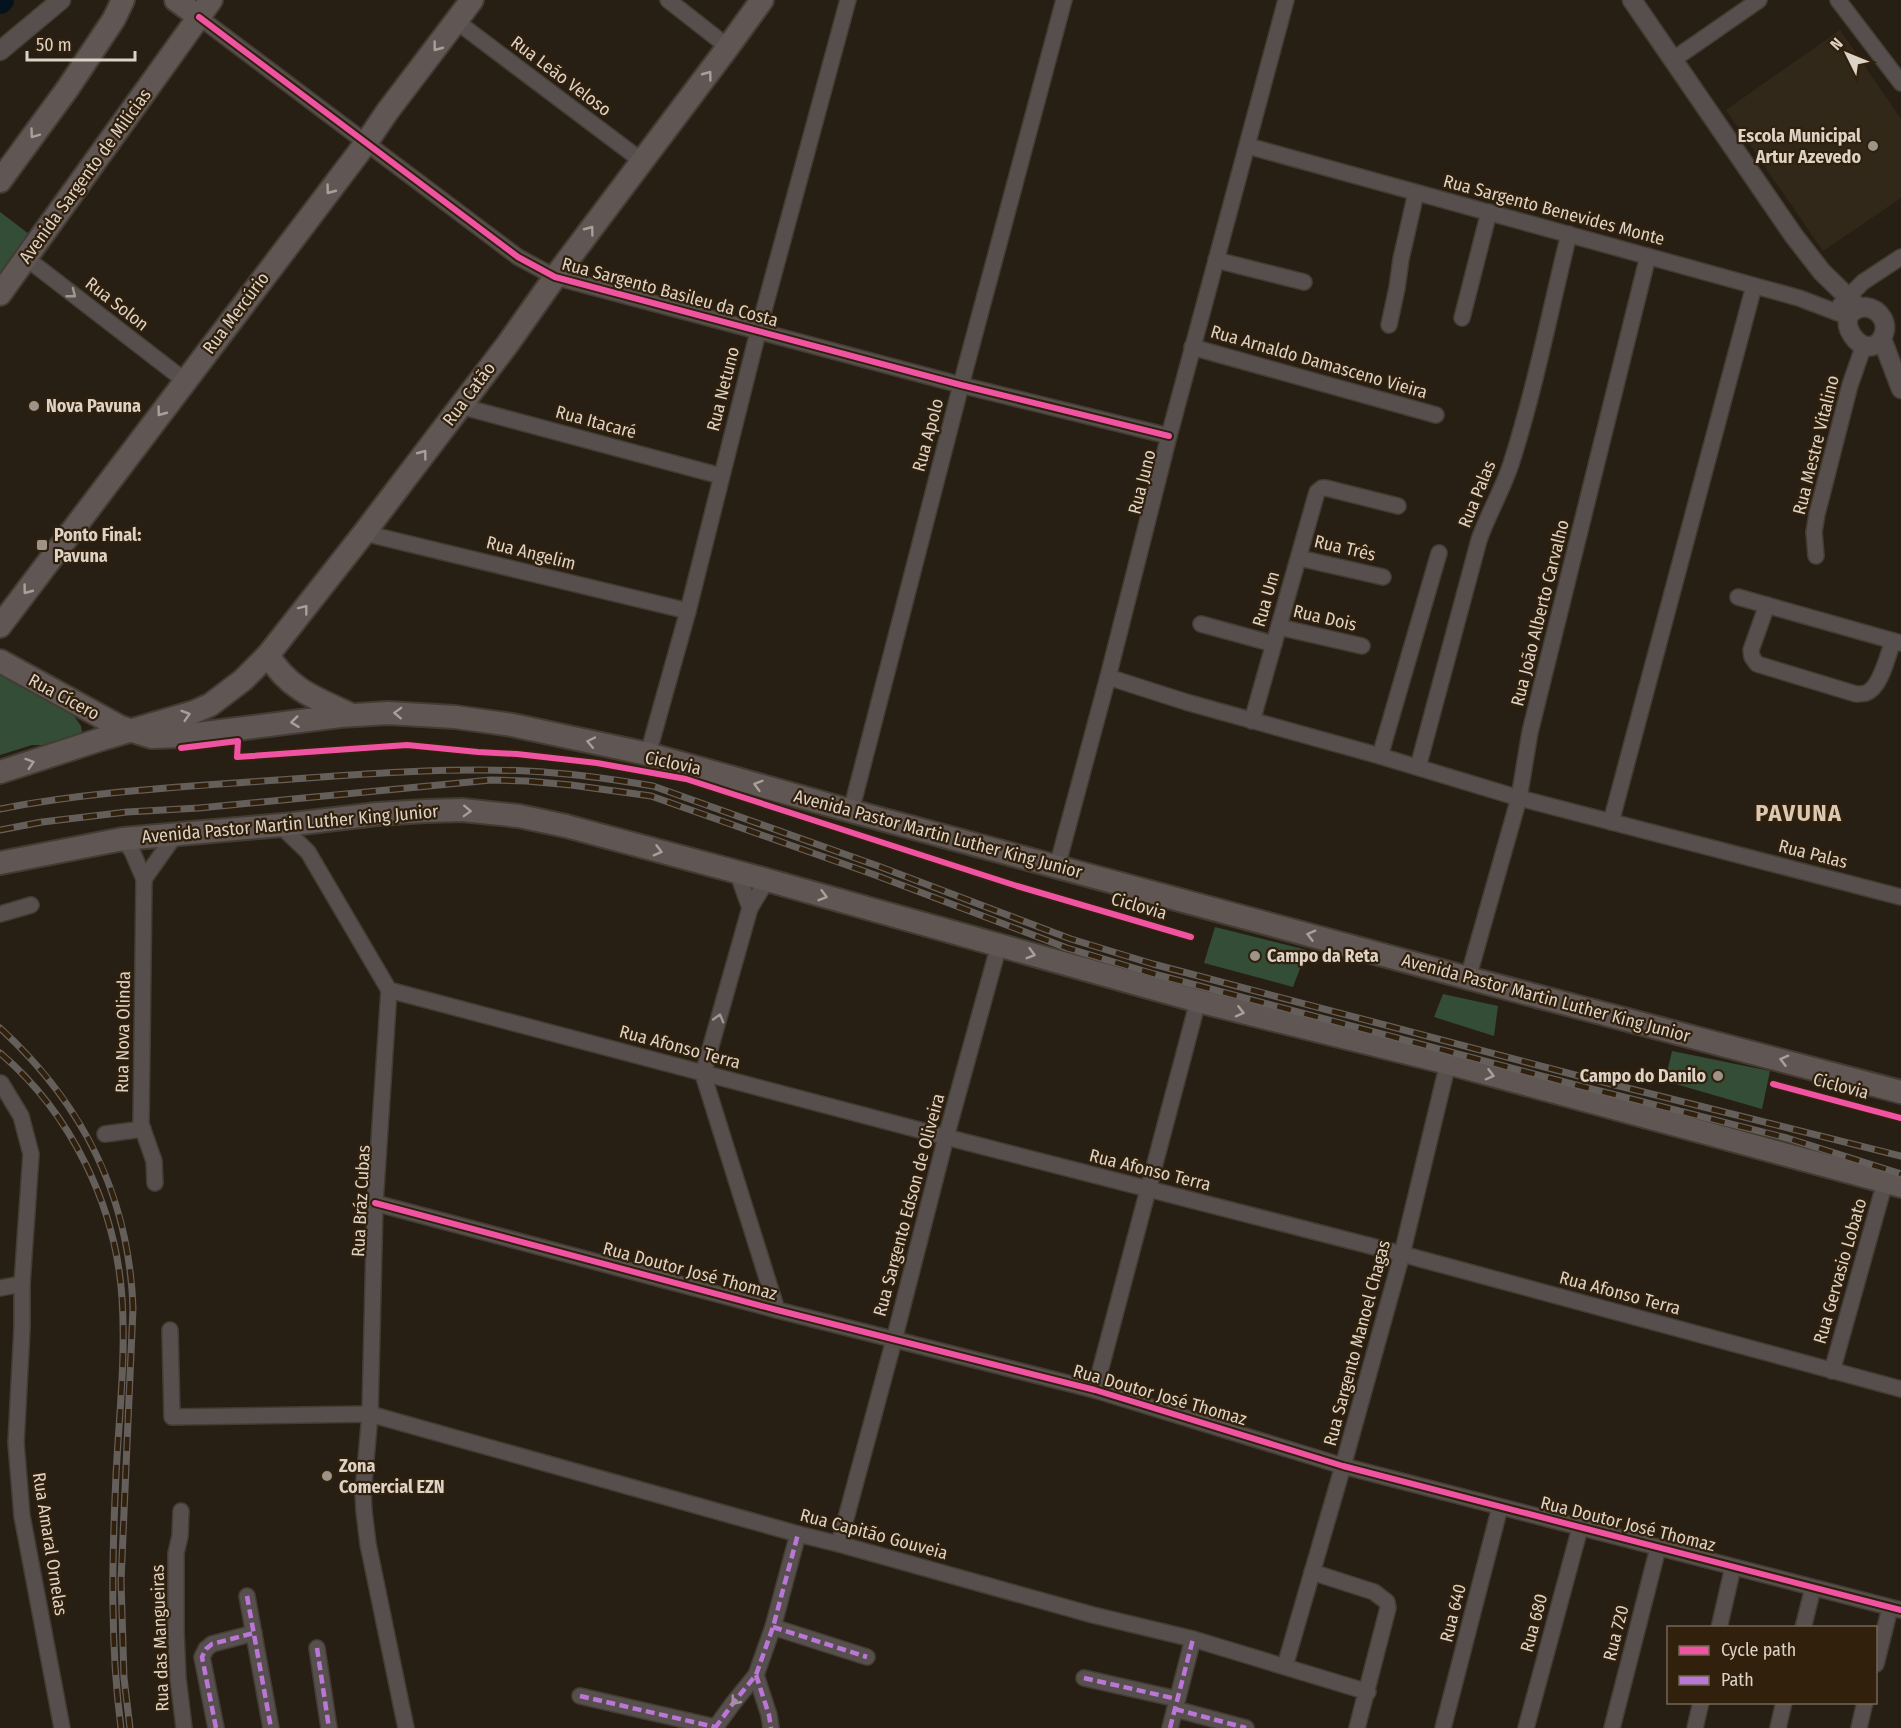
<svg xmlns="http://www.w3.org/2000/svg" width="1901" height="1728" viewBox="0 0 1901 1728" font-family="'Fira Sans Condensed',sans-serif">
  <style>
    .education { fill: #322819 }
    .green { fill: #334d37 }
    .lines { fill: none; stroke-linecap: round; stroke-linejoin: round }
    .river { stroke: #04131d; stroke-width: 26 }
    .minor-casing { stroke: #433c32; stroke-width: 18 }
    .tertiary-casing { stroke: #433c32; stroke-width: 21 }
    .primary-casing { stroke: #433c32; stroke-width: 26 }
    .minor { stroke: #574f4e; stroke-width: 15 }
    .tertiary { stroke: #574f4e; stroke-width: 18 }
    .primary { stroke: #605654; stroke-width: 22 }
    .rail-casing { stroke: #655f5b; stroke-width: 7 }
    .rail { stroke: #30200c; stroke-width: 4.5; stroke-dasharray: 14; stroke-linecap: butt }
    .quiet { stroke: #ba77d6; stroke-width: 4.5; stroke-dasharray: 9 4.5; stroke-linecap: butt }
    .cycleway-casing { stroke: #30200c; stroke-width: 10 }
    .cycleway { stroke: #f153a3; stroke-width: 6 }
    .oneway { stroke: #aba098 }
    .oneway2 { stroke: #a19790 }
    .poi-dot { fill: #9e9388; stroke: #30200c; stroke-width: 2 }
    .labels { text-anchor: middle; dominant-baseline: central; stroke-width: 4.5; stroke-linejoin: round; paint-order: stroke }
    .street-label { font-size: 18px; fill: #ddd2c6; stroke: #30200c }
    .poi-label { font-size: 18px; font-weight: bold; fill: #ddd2c6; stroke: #30200c; text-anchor: start }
    .district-label { font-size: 24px; font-weight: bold; letter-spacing: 1.5px; fill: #ddc7b0; stroke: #30200c }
  </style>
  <rect width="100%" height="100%" fill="#281f14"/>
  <path class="education" d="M1840,30L1901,119V198L1823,251L1726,110Z"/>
  <g class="green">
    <path d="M0,212L33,237L0,279Z"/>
    <path d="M0,669L74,716L81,726L82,732L80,736L52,745H32L0,755Z"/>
    <path d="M1215,927L1307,950L1293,987L1204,963Z"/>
    <path d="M1443,994L1498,1006L1494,1036L1434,1017Z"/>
    <path d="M1672,1051L1770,1071L1762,1109L1665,1081Z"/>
  </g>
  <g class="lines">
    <path class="river" d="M0,1L1,0"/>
    <g class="minor-casing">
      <g id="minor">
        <path d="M668,0L728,47"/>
        <path d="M1838,0L1901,83"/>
        <path d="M199,17L518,257L555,277L961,385L1169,436"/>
        <path d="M456,21L642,161"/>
        <path d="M1674,59L1759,0"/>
        <path d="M1248,146L1799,298L1849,317"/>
        <path d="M26,258L184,380"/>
        <path d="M1216,260L1304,282"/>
        <path d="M1840,305L1863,282L1901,257"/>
        <path d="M1462,318L1489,212"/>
        <path d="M1389,325L1397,288L1401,259L1416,193"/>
        <path d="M1192,347L1436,415"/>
        <path d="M460,406L721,476"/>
        <path d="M364,533L688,611"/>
        <path d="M1816,556L1814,532L1817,514L1850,385L1864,345"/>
        <path d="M1299,558L1383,577"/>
        <path d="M1738,597L1901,643"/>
        <path d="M1767,605L1751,650L1752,657L1757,664L1856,694C1859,694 1863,694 1866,693C1881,688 1888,654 1893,641"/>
        <path d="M1201,624L1274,644"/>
        <path d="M1279,627L1362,646"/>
        <path d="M1108,677L1186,702L1380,756L1519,798L1901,897"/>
        <path d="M1252,721L1317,492L1322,488H1326L1398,506"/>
        <path d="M648,754L688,611L758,332L848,0"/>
        <path d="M1380,756L1439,553"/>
        <path d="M1418,767L1479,540C1488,514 1502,491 1511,464C1535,389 1550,311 1569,234"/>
        <path d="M851,811L961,385L1064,0"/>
        <path d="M1611,822L1754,286"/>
        <path d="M280,825L308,852L389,990L375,1203L370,1414L363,1493L364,1511L368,1544L406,1728"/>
        <path d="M123,839L132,851L144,879L176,834"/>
        <path d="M1057,867L1108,677L1169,436L1286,0"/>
        <path d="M737,872L750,908L703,1074L777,1310"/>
        <path d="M144,879L141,1124L154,1161L155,1183"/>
        <path d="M750,908L767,880"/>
        <path d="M0,914L31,905"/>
        <path d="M1468,978L1519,798L1530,732L1648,256"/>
        <path d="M389,990L946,1137L1402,1254L1901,1389"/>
        <path d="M1,1083L21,1116L31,1154L22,1284V1328L16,1443L22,1516L62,1728"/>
        <path d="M105,1134L143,1129"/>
        <path d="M375,1203L777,1310L1095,1390L1343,1466L1901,1610"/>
        <path d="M0,1288L22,1284"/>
        <path d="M170,1330L172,1417L370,1414L798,1534L839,1544L1093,1615L1193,1639L1368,1692"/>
        <path d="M1832,1371L1885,1182"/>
        <path d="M1095,1390L1198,1001"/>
        <path d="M181,1511L180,1536L176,1553V1632L178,1678L184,1728"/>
        <path d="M839,1544L894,1340L946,1137L999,945"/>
        <path d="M1312,1572L1374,1592L1387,1602L1388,1608L1357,1728"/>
        <path d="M247,1596L271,1728"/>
        <path d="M773,1627L867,1657"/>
        <path d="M1719,1628L1733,1567"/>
        <path d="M1803,1628L1813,1588"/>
        <path d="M317,1648L329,1728"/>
        <path d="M1876,1664L1890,1608"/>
        <path d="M1285,1666L1343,1466L1402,1254L1448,1063"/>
        <path d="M756,1675L769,1715L771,1728"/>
        <path d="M1084,1678L1177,1699"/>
        <path d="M580,1696L715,1727"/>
        <path d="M1175,1709L1246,1728"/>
        <path d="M216,1728L202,1657L206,1649L212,1644L254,1633"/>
        <path d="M715,1728L734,1702L756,1675L773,1627L798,1534"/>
        <path d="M1170,1728L1193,1639"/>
        <path d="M1443,1728L1500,1507"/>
        <path d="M1526,1728L1580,1528"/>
        <path d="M1612,1728L1658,1548"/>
        <path d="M1695,1728L1701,1702"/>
        <path d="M1778,1728L1784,1702"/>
        <path d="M1859,1728L1865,1702"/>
      </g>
    </g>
    <g class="tertiary-casing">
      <g id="tertiary">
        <path d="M1632,0L1794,236L1822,272L1859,308"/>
        <path d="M0,51L61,0"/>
        <path d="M1865,307C1880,309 1890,323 1882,338C1865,367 1825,312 1865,307Z"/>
        <path d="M1882,339L1901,389"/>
      </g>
    </g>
    <g class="primary-casing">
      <g id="primary">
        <path d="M176,0L199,17"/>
        <path d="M0,181L68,88L114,19L123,0"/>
        <path d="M0,294L211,0"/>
        <path d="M0,626L366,143L387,112L472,0"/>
        <path d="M268,655C289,690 317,699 352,715"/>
        <path d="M0,661L120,727L152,737L181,736L340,716L388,713L455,717L512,725L648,754L851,811L1468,978L1901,1092"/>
        <path d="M0,772L102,739L194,712L210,705L243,680L268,655L364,533L507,345L555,277L728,47L762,0"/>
        <path d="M0,863L123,839L293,824L377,814L426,811L462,810L519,816L566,826L767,880L1198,1001L1448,1063L1901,1186"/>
      </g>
    </g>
    <use href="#minor" class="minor"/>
    <use href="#tertiary" class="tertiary"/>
    <use href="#primary" class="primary"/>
    <g class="rail-casing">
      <g id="rail">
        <path d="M0,809C82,793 166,788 249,782C341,776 434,767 527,771C569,773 612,779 653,786L878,866L1071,939L1153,964L1579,1076L1901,1156"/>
        <path d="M0,830L42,822L127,812L199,808L491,780L526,781L571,785L651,796L875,875L1067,948L1154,974L1576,1085L1787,1138L1901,1174"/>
        <path d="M0,1028C83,1104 129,1195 133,1308L121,1581L124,1678L130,1728"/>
        <path d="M0,1053C71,1113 116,1206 122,1298C126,1357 119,1416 116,1475C112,1560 110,1644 121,1728"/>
      </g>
    </g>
    <use href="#rail" class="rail"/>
    <g class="quiet">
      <path d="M247,1596L271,1728"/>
      <path d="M773,1627L867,1657"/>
      <path d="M317,1648L329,1728"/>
      <path d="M756,1675L769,1715L771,1728"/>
      <path d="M1084,1678L1177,1699"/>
      <path d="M580,1696L715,1727"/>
      <path d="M1175,1709L1246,1728"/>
      <path d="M216,1728L202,1657L206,1649L212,1644L254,1633"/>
      <path d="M715,1728L734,1702L756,1675L773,1627L798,1534"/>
      <path d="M1170,1728L1193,1639"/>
    </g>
    <g class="cycleway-casing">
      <g id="cycleway">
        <path d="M199,17L518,257L555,277L961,385L1169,436"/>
        <path d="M181,748L238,741L237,757L407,745L478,752L517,754L597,763L686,779L1017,886L1191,937"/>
        <path d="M1773,1084L1901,1118"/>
        <path d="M375,1203L777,1310L1095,1390L1343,1466L1901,1610"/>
      </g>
    </g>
    <use href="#cycleway" class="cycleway"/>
  </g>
  <defs><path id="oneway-chevron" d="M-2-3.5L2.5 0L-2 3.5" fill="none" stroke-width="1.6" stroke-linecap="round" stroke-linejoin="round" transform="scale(1.5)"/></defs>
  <g class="oneway">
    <use href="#oneway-chevron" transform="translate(437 47) rotate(127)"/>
    <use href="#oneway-chevron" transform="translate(708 75) rotate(-53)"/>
    <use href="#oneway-chevron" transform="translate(34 134) rotate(126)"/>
    <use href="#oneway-chevron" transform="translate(330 190) rotate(127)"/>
    <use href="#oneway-chevron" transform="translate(590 230) rotate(-53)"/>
    <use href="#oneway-chevron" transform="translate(161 412) rotate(127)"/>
    <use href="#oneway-chevron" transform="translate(423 454) rotate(-53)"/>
    <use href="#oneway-chevron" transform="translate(27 590) rotate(127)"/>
    <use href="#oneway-chevron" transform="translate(304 609) rotate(-52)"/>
    <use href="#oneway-chevron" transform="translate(398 713) rotate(-178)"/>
    <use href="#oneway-chevron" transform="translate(186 715) rotate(-17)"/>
    <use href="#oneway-chevron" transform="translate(295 722) rotate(173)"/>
    <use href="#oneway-chevron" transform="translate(591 742) rotate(-168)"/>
    <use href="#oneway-chevron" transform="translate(30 763) rotate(-18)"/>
    <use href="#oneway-chevron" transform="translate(758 785) rotate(-164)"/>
    <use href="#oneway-chevron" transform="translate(467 811) rotate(2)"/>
    <use href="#oneway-chevron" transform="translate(658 851) rotate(15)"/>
    <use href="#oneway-chevron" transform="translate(823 896) rotate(16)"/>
    <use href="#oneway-chevron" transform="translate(1311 935) rotate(-165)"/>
    <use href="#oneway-chevron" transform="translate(1031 954) rotate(16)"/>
    <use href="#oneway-chevron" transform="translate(1240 1012) rotate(14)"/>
    <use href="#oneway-chevron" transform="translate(1784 1060) rotate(-165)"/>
    <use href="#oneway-chevron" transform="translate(1490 1075) rotate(15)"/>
  </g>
  <g class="oneway2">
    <use href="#oneway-chevron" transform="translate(72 294) rotate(38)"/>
    <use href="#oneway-chevron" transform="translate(719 1018) rotate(-74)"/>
    <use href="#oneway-chevron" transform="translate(735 1701) rotate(129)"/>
  </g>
  <g class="poi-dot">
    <circle cx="1873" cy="146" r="6"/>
    <circle cx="34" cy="406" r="6"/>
    <rect x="36" y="539" width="12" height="12" rx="3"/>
    <circle cx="1255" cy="956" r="6"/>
    <circle cx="1718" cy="1076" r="6"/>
    <circle cx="327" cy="1476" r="6"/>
  </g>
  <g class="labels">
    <g class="street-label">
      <text transform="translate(561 76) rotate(37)">Rua Leão Veloso</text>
      <text transform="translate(85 176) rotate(-54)">Avenida Sargento de Milícias</text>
      <text transform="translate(1554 210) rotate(15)">Rua Sargento Benevides Monte</text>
      <text transform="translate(670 292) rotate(15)">Rua Sargento Basileu da Costa</text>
      <text transform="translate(117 304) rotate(38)">Rua Solon</text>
      <text transform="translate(236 313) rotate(-53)">Rua Mercúrio</text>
      <text transform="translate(1319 362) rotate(16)">Rua Arnaldo Damasceno Vieira</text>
      <text transform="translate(723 389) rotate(-76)">Rua Netuno</text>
      <text transform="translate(469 394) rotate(-53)">Rua Catão</text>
      <text transform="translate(596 422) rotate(15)">Rua Itacaré</text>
      <text transform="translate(928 435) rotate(-75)">Rua Apolo</text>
      <text transform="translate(1816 445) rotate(-76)">Rua Mestre Vitalino</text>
      <text transform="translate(1142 482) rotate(-76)">Rua Juno</text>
      <text transform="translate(1477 494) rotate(-68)">Rua Palas</text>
      <text transform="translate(1345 548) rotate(13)">Rua Três</text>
      <text transform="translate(531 553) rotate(14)">Rua Angelim</text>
      <text transform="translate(1266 599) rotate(-74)">Rua Um</text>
      <text transform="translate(1540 613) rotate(-76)">Rua João Alberto Carvalho</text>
      <text transform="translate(1325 618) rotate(13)">Rua Dois</text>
      <text transform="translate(64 697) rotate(28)">Rua Cícero</text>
      <text transform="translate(673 763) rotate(12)">Ciclovia</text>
      <text transform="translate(290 824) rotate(-5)">Avenida Pastor Martin Luther King Junior</text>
      <text transform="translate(938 834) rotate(15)">Avenida Pastor Martin Luther King Junior</text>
      <text transform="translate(1813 854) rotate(14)">Rua Palas</text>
      <text transform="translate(1139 906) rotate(16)">Ciclovia</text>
      <text transform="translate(1546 998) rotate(15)">Avenida Pastor Martin Luther King Junior</text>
      <text transform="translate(123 1032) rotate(-89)">Rua Nova Olinda</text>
      <text transform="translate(680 1047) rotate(15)">Rua Afonso Terra</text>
      <text transform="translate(1841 1086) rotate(15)">Ciclovia</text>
      <text transform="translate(1150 1170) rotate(14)">Rua Afonso Terra</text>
      <text transform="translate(361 1201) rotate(-87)">Rua Bráz Cubas</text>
      <text transform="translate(909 1205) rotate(-75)">Rua Sargento Edson de Oliveira</text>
      <text transform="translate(690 1271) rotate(15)">Rua Doutor José Thomaz</text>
      <text transform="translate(1840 1271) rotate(-74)">Rua Gervasio Lobato</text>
      <text transform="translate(1620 1293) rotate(15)">Rua Afonso Terra</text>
      <text transform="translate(1357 1343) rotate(-75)">Rua Sargento Manoel Chagas</text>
      <text transform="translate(1160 1395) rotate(16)">Rua Doutor José Thomaz</text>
      <text transform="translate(1628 1524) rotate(14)">Rua Doutor José Thomaz</text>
      <text transform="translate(874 1534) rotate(15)">Rua Capitão Gouveia</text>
      <text transform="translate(50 1544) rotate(81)">Rua Amaral Ornelas</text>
      <text transform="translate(1453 1613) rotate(-76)">Rua 640</text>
      <text transform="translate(1534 1623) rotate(-75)">Rua 680</text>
      <text transform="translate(1616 1633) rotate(-76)">Rua 720</text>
      <text transform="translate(160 1638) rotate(-92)">Rua das Mangueiras</text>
    </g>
    <g class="poi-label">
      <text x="1861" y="136" text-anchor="end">Escola Municipal<tspan x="1861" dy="21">Artur Azevedo</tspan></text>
      <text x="46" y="406">Nova Pavuna</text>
      <text x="54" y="535">Ponto Final:<tspan x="54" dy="21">Pavuna</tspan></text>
      <text x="1267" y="956">Campo da Reta</text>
      <text x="1706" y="1076" text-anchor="end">Campo do Danilo</text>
      <text x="339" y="1466">Zona<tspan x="339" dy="21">Comercial EZN</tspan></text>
    </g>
    <g class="district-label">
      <text x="1799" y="813">PAVUNA</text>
    </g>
  </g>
  <rect x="1667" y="1626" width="210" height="78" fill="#30200c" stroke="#756756" stroke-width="1.5"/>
  <rect x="1679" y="1646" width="30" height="9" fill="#f153a3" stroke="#756756" stroke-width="1.5"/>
  <text x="1721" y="1656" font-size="18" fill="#ddd2c6">Cycle path</text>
  <rect x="1679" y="1676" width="30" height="9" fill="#ba77d6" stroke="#756756" stroke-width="1.5"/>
  <text x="1721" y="1686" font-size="18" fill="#ddd2c6">Path</text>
  <g transform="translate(1847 54) rotate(313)" stroke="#30200c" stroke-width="4.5" paint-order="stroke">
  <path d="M0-4.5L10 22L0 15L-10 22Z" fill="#ddd2c6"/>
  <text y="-9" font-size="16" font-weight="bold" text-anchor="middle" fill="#ddd2c6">N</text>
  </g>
  <path d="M27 51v9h108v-9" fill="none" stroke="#ddd2c6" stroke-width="3"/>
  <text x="36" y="51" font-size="18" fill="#ddd2c6" stroke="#30200c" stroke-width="4.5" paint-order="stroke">50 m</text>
</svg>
